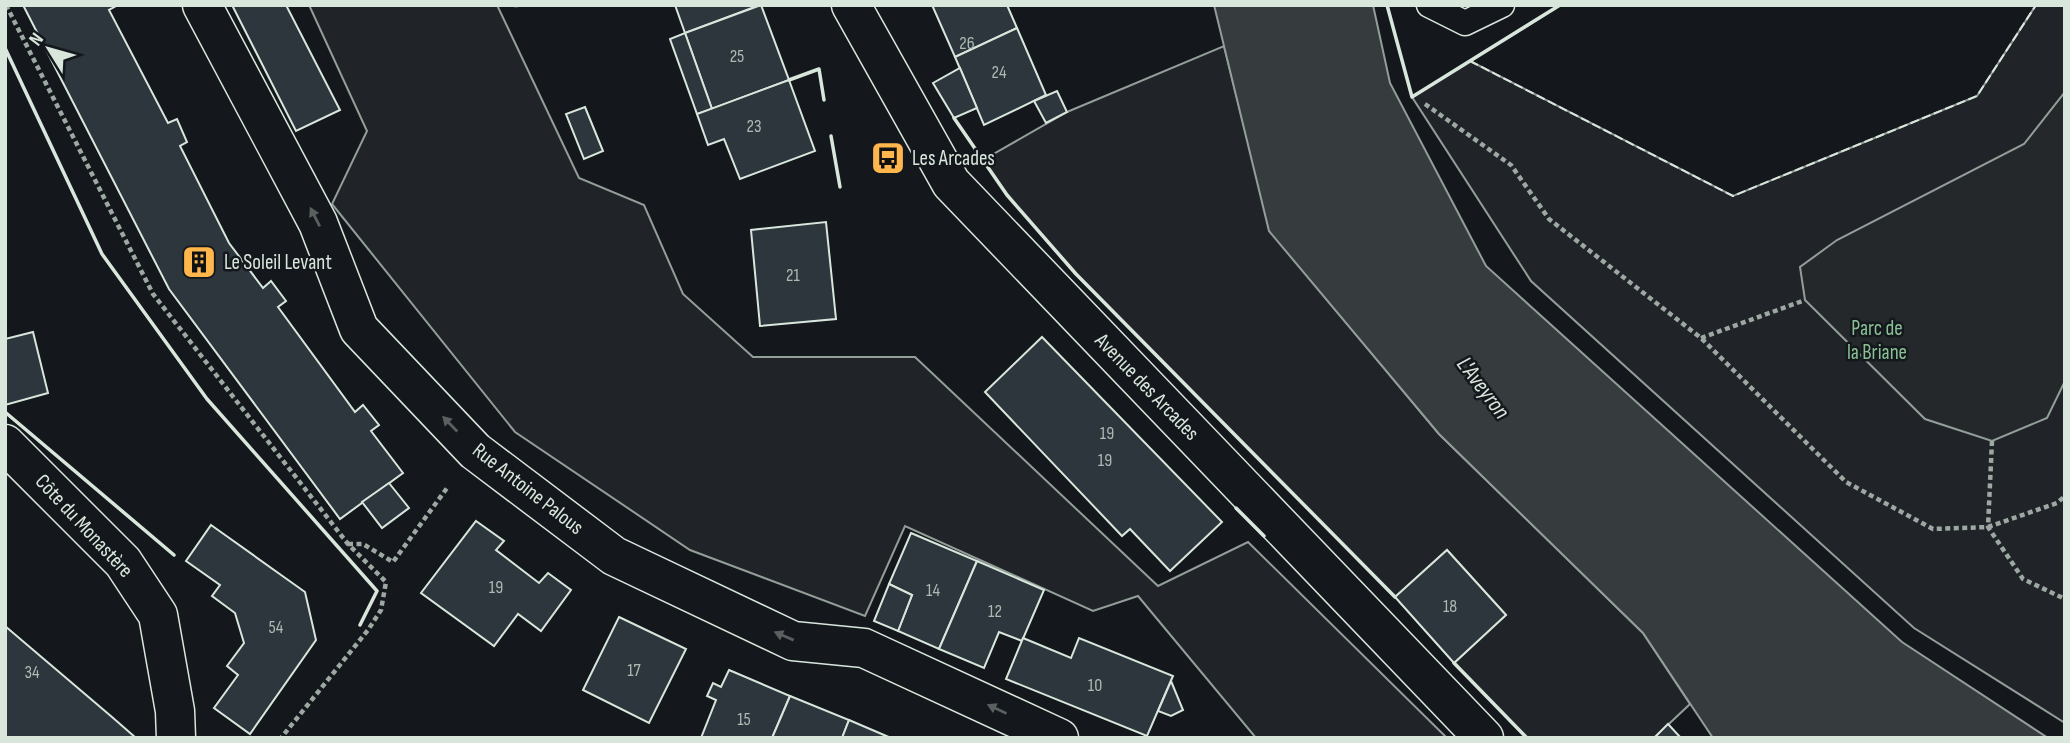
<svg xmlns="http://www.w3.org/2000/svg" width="2070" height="743" viewBox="0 0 2070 743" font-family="'Sofia Sans Condensed',sans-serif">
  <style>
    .green { fill: #202428; stroke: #939e99; stroke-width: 2 }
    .parking { fill: #24282b; stroke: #939e99; stroke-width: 2 }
    .water { fill: #363b3e; stroke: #939e99; stroke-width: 2 }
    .building { fill: #2c363c; stroke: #d8e6dc; stroke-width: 2 }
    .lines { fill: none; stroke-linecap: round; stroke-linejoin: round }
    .service-casing { stroke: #d8e6dc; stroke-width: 27 }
    .minor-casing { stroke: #d8e6dc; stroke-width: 41 }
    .tertiary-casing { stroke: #d8e6dc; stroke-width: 41 }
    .path { stroke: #9da8a2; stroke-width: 4.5; stroke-dasharray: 5 3.5; stroke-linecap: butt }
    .service { stroke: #14181c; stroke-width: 24 }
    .minor { stroke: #14181c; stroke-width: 38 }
    .tertiary { stroke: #14181c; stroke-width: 38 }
    .fence { stroke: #d8e6dc; stroke-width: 2; stroke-dasharray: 9 3.5; stroke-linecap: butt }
    .wall { stroke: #d8e6dc; stroke-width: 3.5 }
    .oneway { fill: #59605f }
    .labels { text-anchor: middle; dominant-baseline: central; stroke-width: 5; stroke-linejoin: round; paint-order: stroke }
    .number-label { font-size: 18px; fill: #adbab4 }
    .poi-label { font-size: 21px; fill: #d8e6dc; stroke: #14181c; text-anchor: start }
    .park-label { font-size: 21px; fill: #8ac095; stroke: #14181c }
    .street-label { font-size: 21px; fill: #d8e6dc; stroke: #14181c }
    .water-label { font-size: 23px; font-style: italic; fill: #d8e6dc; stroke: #14181c }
  </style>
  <rect width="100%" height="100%" fill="#14181c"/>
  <g class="green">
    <path d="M309,5H497L579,178L644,205L683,294L753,357H915L1158,586L1248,542L1447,738H1256L1138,596L1093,611L905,526L865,616L690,550L515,432L332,204L367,131Z"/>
    <path d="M2036,5H2065V723L1914,628L1531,281L1412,97L1470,61L1733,196L1977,96Z"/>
    <path d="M1224,46L1270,231L1439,434L1643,633L1690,704L1654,738H1527L1454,663L1506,615L1447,550L1395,597L1076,274L1007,195L983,160L1067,112Z"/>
  </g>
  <path class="parking" d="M2065,92V381L2047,418L1992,441L1925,419L1805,300L1800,267L1837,240L2024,144Z"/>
  <path class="water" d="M1214,5H1373L1390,83L1486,266L1902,642L2048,738H1713L1643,633L1439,434L1269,231Z"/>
  <g class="building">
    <path d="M23,5H118L109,10L168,123L177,119L187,142L180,146L229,243L263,288L271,281L286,301L278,307L355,412L363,405L379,425L371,431L403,473L340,519L169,289Z"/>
    <path d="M232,5H286L340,110L296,131Z"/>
    <path d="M675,5H760L685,33Z"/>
    <path d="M761,5L789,80L712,109L685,33Z"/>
    <path d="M932,5H1007L1017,28L955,57Z"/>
    <path d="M1017,28L1046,95L984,125L955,57Z"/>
    <path d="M685,33L712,109L697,114L670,39Z"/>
    <path d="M960,68L977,108L954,118L933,83Z"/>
    <path d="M789,80L815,151L740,179L724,139L708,145L697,114Z"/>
    <path d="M1057,91L1067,112L1046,123L1034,101Z"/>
    <path d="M585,107L603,151L584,159L566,114Z"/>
    <path d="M826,222L836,319L760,326L751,230Z"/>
    <path d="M33,332L48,393L5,405V339Z"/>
    <path d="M1042,337L1222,522L1170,571L1130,529L1122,536L985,392Z"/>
    <path d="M389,483L409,508L382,528L362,502Z"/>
    <path d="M476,521L504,541L496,550L539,583L548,573L571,590L541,631L518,614L494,646L421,593Z"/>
    <path d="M211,525L305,592L316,640L250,734L214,708L238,675L227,666L244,643L235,613L212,596L220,585L186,561Z"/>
    <path d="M911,533L977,561L939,649L898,631L912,595L889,584Z"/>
    <path d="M1447,550L1506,615L1454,663L1395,597Z"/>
    <path d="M977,561L1044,590L1022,641L999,632L984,668L939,649Z"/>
    <path d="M889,584L912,595L898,631L874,621Z"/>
    <path d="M619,617L686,649L649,723L583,690Z"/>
    <path d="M5,626L112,717L136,738H5Z"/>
    <path d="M1023,638L1071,658L1079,638L1173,676L1147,736L1006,679Z"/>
    <path d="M729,670L790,696L772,738H701L716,700L707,696L713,683L721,687Z"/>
    <path d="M1171,681L1183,710L1171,716L1158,711Z"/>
    <path d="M790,696L849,720L842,738H772Z"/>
    <path d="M849,720L891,738H842Z"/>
    <path d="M1668,724L1681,738H1654Z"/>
  </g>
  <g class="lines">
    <g class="service-casing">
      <path id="service" d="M1429,5L1465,23L1502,5"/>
    </g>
    <g class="minor-casing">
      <g id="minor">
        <path d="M202,5L318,223L359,329L475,451L614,556L793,641L864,648L1059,738"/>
        <path d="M5,444L123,562L158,615L175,711L176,738"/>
      </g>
    </g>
    <g class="tertiary-casing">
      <path id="tertiary" d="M851,5L951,183L1484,738"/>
    </g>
    <g class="path">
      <path d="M6,5L153,294L348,544L386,582L381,610L368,630L281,738"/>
      <path d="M514,5H518"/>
      <path d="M1425,104L1511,165L1549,219L1701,338L1846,482L1933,529L1988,527L2057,503L2065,496"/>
      <path d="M1701,338L1805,300"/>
      <path d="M1992,441L1988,527L2023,579L2065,599"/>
      <path d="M348,544H363L393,562L447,488"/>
    </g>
    <use href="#service" class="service"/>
    <use href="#minor" class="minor"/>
    <use href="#tertiary" class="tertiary"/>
    <path class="fence" d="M1470,61L1733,196L1977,96L2036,5"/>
    <g class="wall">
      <path d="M1387,5L1412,97L1560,5"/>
      <path d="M5,48L102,254L207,399L377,591L360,625"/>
      <path d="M789,80L819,69L824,100"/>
      <path d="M954,118L1007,195L1076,274L1395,597"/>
      <path d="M831,136L840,187"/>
      <path d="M5,412L174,555"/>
      <path d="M1236,508L1264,536"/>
      <path d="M1454,663L1527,738"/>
    </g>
  </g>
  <defs><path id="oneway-solid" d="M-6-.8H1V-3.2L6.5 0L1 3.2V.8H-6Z" transform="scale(1.75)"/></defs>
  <g class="oneway">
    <use href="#oneway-solid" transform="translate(315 217) rotate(-117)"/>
    <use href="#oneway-solid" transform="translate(450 424) rotate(-134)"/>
    <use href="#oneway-solid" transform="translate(784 636) rotate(-157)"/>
    <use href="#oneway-solid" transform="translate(997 709) rotate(-155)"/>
  </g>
  <defs>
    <g id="bus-square" transform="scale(1.75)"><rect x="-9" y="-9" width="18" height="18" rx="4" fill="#ffb74d" stroke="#14181c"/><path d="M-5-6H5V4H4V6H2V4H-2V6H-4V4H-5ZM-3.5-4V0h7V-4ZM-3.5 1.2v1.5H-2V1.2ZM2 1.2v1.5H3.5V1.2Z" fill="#111"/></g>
    <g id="building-square" transform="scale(1.75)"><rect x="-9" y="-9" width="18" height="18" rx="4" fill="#ffb74d" stroke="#14181c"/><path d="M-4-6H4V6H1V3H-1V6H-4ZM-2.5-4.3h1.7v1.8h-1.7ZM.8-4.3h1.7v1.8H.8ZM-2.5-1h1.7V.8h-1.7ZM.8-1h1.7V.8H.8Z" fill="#111"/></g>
  </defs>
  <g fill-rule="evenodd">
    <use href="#bus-square" x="888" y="158"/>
    <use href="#building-square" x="199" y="262"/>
  </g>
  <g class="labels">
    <g class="number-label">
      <text x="967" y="43">26</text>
      <text x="737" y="56">25</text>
      <text x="999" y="72">24</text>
      <text x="754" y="126">23</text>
      <text x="793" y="275">21</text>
      <text x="1107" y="433">19</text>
      <text x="1105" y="460">19</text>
      <text x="496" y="587">19</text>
      <text x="933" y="590">14</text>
      <text x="1450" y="606">18</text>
      <text x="995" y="611">12</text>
      <text x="276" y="627">54</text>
      <text x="634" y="670">17</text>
      <text x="32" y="672">34</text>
      <text x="1095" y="685">10</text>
      <text x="744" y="719">15</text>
    </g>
    <g class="poi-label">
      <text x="912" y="158">Les Arcades</text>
      <text x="224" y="262">Le Soleil Levant</text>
    </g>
    <g class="park-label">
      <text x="1877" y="328">Parc de<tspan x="1877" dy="24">la Briane</tspan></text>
    </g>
    <g class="street-label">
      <text transform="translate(1147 387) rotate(46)">Avenue des Arcades</text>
      <text transform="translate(528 489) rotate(38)">Rue Antoine Palous</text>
      <text transform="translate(84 526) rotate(47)">Côte du Monastère</text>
    </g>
    <g class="water-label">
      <text transform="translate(1483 388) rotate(53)">L'Aveyron</text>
    </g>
  </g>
  <rect width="2070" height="743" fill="none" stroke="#d8e6dc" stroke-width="14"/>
  <g transform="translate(49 49) rotate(307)" stroke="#14181c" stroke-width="5" paint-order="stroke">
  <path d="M0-5L12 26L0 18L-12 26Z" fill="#d8e6dc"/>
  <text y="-10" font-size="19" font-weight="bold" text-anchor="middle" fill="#d8e6dc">N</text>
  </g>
</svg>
